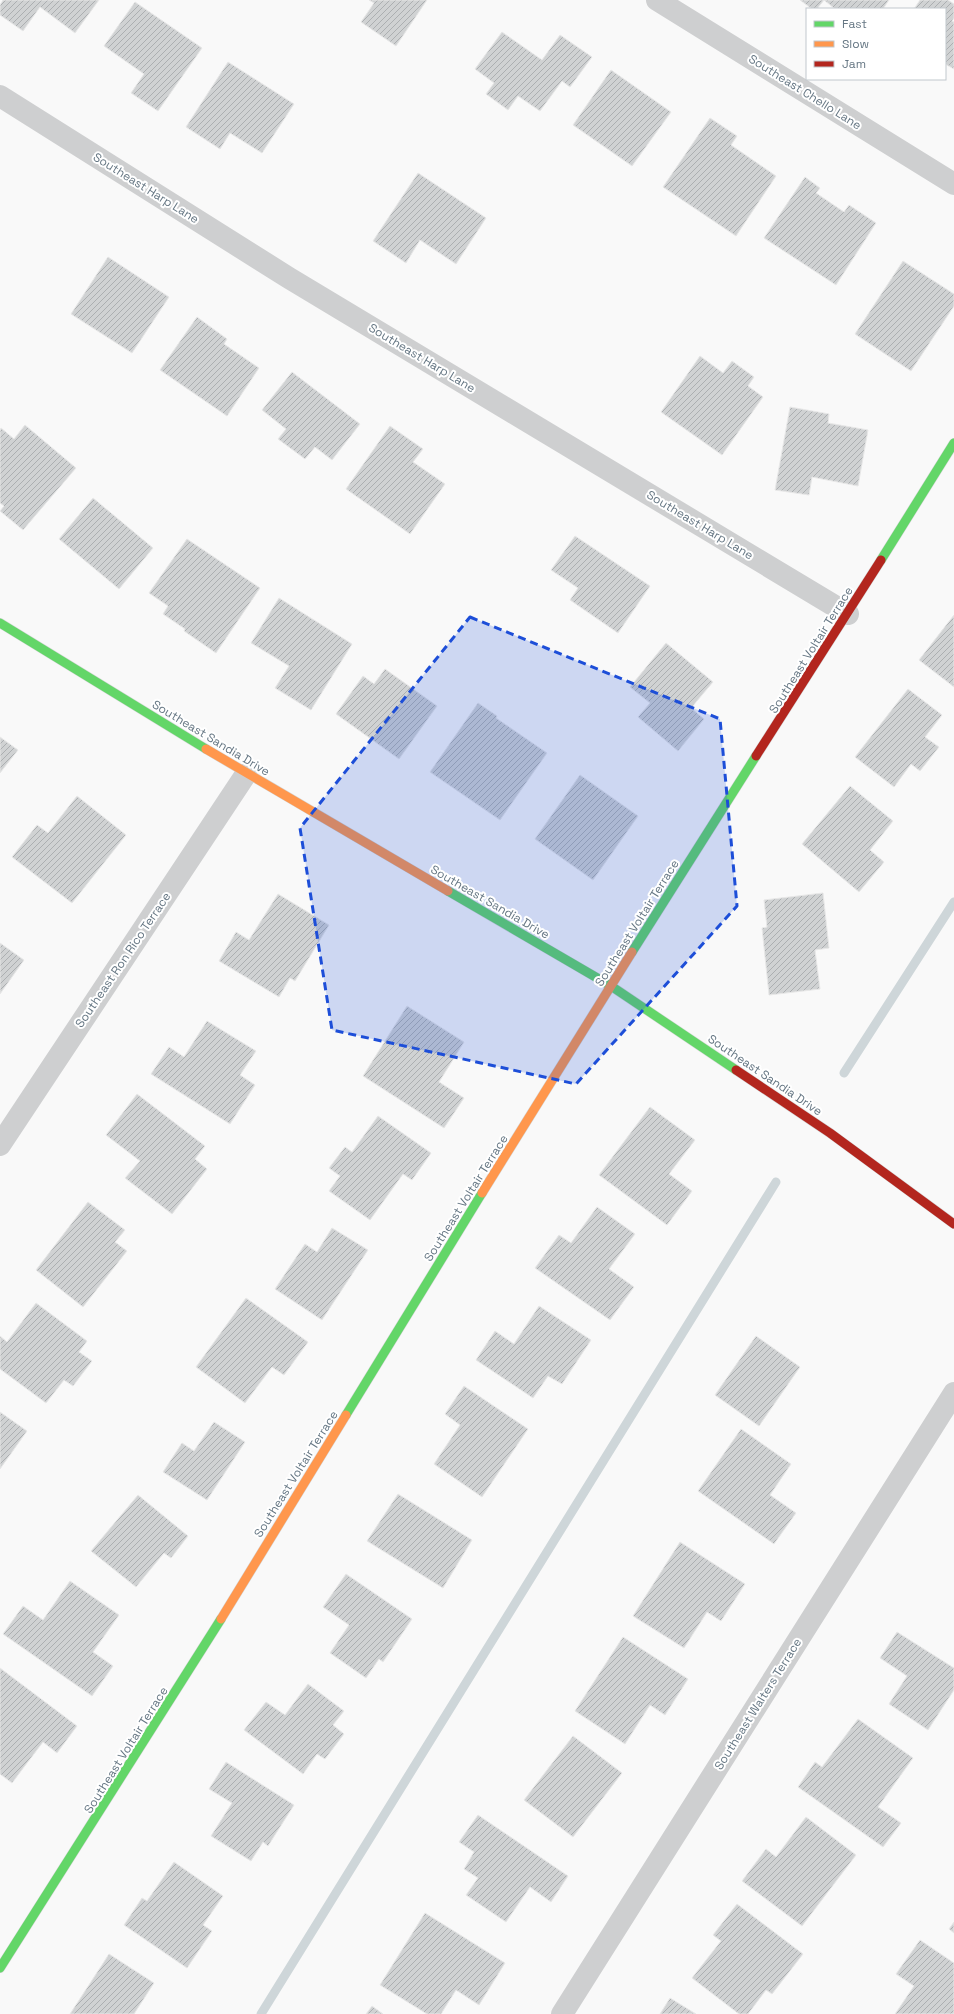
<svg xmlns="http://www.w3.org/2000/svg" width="954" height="2014" viewBox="0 0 954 2014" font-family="'Space Grotesk',sans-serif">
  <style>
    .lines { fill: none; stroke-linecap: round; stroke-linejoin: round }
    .stream { stroke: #ced6d9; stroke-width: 9 }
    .building { fill: url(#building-hatch); stroke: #e8e8e8 }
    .fast-casing { stroke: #d5d6d7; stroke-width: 10 }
    .slow-casing { stroke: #d5d6d7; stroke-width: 10 }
    .jam-casing { stroke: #d5d6d7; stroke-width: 10 }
    .street { stroke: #cecfd0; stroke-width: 22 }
    .fast { stroke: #63d668; stroke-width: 9 }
    .slow { stroke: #ff974d; stroke-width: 9 }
    .jam { stroke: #b3261e; stroke-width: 9 }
    .marked { fill: #1d4ed8; fill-opacity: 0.2; stroke: #1d4ed8; stroke-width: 3; stroke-dasharray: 8 5; stroke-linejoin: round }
    .labels { text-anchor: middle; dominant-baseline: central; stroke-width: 4; stroke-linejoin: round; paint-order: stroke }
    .street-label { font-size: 12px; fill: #657683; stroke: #fff }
  </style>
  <defs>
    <pattern id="building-hatch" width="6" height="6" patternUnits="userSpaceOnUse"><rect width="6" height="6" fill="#d0d2d3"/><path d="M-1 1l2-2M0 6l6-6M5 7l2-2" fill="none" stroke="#acafb1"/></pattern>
  </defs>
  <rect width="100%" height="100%" fill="#f9f9f9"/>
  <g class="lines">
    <g class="stream">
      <path d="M844,1073L954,902"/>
      <path d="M261,2014L776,1182"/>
    </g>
  </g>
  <g class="building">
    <path d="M3,0H99L75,33L40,7L23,31L0,15V5Z"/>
    <path d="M369,0H427L396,46L361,22L374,3Z"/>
    <path d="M800,0H889L883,9H835L824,0L817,9H812Z"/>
    <path d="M920,0H948L954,4V18L952,21L954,22V69L945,64V9H914Z"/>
    <path d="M135,2L202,48L158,111L131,93L144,74L104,46Z"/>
    <path d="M502,32L542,60L560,35L592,57L570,87L562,81L540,111L518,96L508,110L486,94L494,83L475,69Z"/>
    <path d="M228,62L294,104L262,153L230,133L220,149L186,127Z"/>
    <path d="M611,70L671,112L632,166L573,125Z"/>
    <path d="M710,118L737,136L731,145L776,176L736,236L663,187Z"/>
    <path d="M418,173L486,218L456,264L420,240L406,263L373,241Z"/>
    <path d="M805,177L820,188L816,193L844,212L849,205L876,223L836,285L764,238Z"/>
    <path d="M108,257L169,297L132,353L71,314Z"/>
    <path d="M903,261L954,294V306L911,371L855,334Z"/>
    <path d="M197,317L227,339L224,344L259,368L227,416L160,370Z"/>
    <path d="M700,356L723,373L732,361L754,377L748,386L763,397L722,455L661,412Z"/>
    <path d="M292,372L360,424L332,460L315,447L305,459L278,439L286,429L262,410Z"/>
    <path d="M790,407L829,414L828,423L868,430L858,486L812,477L809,495L775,490Z"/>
    <path d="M25,425L76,468L23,530L0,511L4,506L0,503V430L1,428L14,439Z"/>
    <path d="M390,426L423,449L413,462L445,484L410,534L346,489Z"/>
    <path d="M93,498L153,548L119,589L59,539Z"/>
    <path d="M575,536L650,586L618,633L570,600L578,588L551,570Z"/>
    <path d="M187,539L260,588L216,653L184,631L185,629L163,614L168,606L149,593Z"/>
    <path d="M279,598L352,644L311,710L275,688L289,666L251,643Z"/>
    <path d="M954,615V687L919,660Z"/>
    <path d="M666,643L713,682L691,708L704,719L678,751L638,717L650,703L630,687Z"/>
    <path d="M385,669L437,706L399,759L336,714L363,676L374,684Z"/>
    <path d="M908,689L942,715L925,737L939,747L920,771L911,764L894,787L855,757Z"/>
    <path d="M478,703L497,716L496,718L547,753L500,820L430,772Z"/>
    <path d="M0,737L18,750L0,773Z"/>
    <path d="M580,775L638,816L593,880L535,839Z"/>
    <path d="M850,786L893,821L870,850L884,862L859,892L802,844Z"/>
    <path d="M77,796L126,835L72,903L12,857L37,825L48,833Z"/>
    <path d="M823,893L829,948L815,950L820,989L769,995L762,928L767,927L764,900Z"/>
    <path d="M278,894L329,925L295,981L290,978L279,997L219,961L236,932L249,940Z"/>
    <path d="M0,943L24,960L0,994Z"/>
    <path d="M407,1006L464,1042L439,1082L464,1098L444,1128L363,1076Z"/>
    <path d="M207,1021L256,1051L240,1075L255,1085L230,1124L151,1074L169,1047L184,1057Z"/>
    <path d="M137,1094L205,1146L195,1159L207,1169L172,1214L125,1178L140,1161L106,1135Z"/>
    <path d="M650,1107L695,1140L669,1174L692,1191L667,1225L599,1175Z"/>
    <path d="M378,1116L431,1153L412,1180L403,1174L370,1220L329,1191L340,1176L329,1168L345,1147L352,1152Z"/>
    <path d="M88,1202L125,1230L115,1242L127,1251L83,1307L36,1270Z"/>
    <path d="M597,1207L635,1234L609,1269L634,1287L610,1320L535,1268L559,1235L571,1243Z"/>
    <path d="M332,1228L368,1250L322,1320L275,1289L305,1244L317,1252Z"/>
    <path d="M246,1298L308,1342L284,1375L272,1367L245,1403L196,1367Z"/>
    <path d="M36,1303L87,1341L79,1352L92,1361L73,1386L64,1380L46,1403L0,1369V1336L7,1342Z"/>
    <path d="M539,1306L591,1340L562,1384L548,1376L533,1398L476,1360L495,1331L514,1344Z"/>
    <path d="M756,1336L800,1367L759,1426L715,1395Z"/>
    <path d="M464,1386L528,1429L482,1497L434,1464L460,1425L445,1414Z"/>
    <path d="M0,1412L27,1431L0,1469Z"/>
    <path d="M214,1422L245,1442L207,1500L163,1472L182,1443L194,1451Z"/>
    <path d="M741,1429L791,1464L770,1495L796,1513L774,1544L698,1491Z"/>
    <path d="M398,1494L472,1540L443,1588L367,1541Z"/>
    <path d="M138,1495L188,1536L171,1558L164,1553L136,1587L91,1551Z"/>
    <path d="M680,1542L745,1584L721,1621L707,1612L684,1648L633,1616Z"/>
    <path d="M346,1574L412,1619L383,1662L379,1659L366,1678L330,1653L349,1625L323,1607Z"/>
    <path d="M70,1581L119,1615L93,1652L113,1666L92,1696L3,1634L23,1606L43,1620Z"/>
    <path d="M897,1632L954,1668V1690L928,1730L889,1704L907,1676L880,1658Z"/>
    <path d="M623,1637L688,1679L665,1715L650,1705L625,1744L575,1711Z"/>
    <path d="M0,1668L77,1726L57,1753L43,1742L12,1783L0,1774Z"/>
    <path d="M308,1684L344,1711L333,1725L344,1734L325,1759L317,1754L303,1774L244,1730L266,1702L285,1715Z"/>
    <path d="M858,1719L913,1758L878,1807L901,1823L883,1847L798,1787L815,1762L822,1767Z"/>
    <path d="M573,1736L622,1773L573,1837L524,1800Z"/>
    <path d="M226,1762L294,1805L268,1846L263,1842L251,1861L211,1836L232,1803L209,1789Z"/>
    <path d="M478,1815L568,1876L551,1902L530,1887L506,1922L466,1895L478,1878L464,1869L474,1852L459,1842Z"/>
    <path d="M806,1817L856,1855L802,1926L742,1881L766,1849L776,1857Z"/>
    <path d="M174,1862L223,1896L203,1925L212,1931L187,1968L124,1925L142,1898L147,1901Z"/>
    <path d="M737,1904L803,1954L772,1994L766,1990L748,2014H739L692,1978L721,1941L713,1935Z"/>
    <path d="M425,1913L505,1963L479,2005L456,1990L441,2014H427L380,1985Z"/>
    <path d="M954,1922V1933L949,1929Z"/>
    <path d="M920,1940L954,1963V2014H895L914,1986L896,1974Z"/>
    <path d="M109,1954L154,1983L134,2014H70Z"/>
    <path d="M670,1998L696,2014H660Z"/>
    <path d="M372,2006L383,2014H366Z"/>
  </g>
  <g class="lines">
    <g class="fast-casing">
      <g id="fast">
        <path d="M881,560L954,443"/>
        <path d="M0,623L206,749"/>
        <path d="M448,891L611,986L736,1070"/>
        <path d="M632,952L756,756"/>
        <path d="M346,1415L482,1193"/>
        <path d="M0,1968L221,1619"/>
      </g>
    </g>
    <g class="slow-casing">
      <g id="slow">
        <path d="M206,749L448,891"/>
        <path d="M482,1193L632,952"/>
        <path d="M221,1619L346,1415"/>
      </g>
    </g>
    <g class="jam-casing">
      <g id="jam">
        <path d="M756,756L881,560"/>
        <path d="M736,1070L830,1133L954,1224"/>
      </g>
    </g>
    <g class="street">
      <path d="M657,0L954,184"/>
      <path d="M0,96L289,278L848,614"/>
      <path d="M0,1145L246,774"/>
      <path d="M562,2014L954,1393"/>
    </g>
    <use href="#fast" class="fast"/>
    <use href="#slow" class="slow"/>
    <use href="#jam" class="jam"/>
  </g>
  <path class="marked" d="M470,617L720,719L737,906L576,1084L332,1030L300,828Z"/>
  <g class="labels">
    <g class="street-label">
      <text transform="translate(805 92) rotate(32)">Southeast Chello Lane</text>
      <text transform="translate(146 188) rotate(32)">Southeast Harp Lane</text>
      <text transform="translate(422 358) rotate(31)">Southeast Harp Lane</text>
      <text transform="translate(700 525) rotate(31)">Southeast Harp Lane</text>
      <text transform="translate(811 650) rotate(-58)">Southeast Voltair Terrace</text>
      <text transform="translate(211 738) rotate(31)">Southeast Sandia Drive</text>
      <text transform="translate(490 902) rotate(30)">Southeast Sandia Drive</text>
      <text transform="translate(637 923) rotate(-58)">Southeast Voltair Terrace</text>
      <text transform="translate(123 960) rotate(-56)">Southeast Ron Rico Terrace</text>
      <text transform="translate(765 1075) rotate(34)">Southeast Sandia Drive</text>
      <text transform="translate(466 1198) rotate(-58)">Southeast Voltair Terrace</text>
      <text transform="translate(296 1474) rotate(-58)">Southeast Voltair Terrace</text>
      <text transform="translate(758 1704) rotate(-58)">Southeast Walters Terrace</text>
      <text transform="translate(126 1750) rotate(-58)">Southeast Voltair Terrace</text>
    </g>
  </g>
  <rect x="806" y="8" width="140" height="72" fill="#ffffff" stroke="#c1c8cd"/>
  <rect x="814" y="21" width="20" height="6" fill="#63d668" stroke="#c1c8cd"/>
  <text x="842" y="28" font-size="12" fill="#657683">Fast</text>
  <rect x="814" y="41" width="20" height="6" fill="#ff974d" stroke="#c1c8cd"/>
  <text x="842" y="48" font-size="12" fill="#657683">Slow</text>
  <rect x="814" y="61" width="20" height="6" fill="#b3261e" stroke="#c1c8cd"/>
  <text x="842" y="68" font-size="12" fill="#657683">Jam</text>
</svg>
